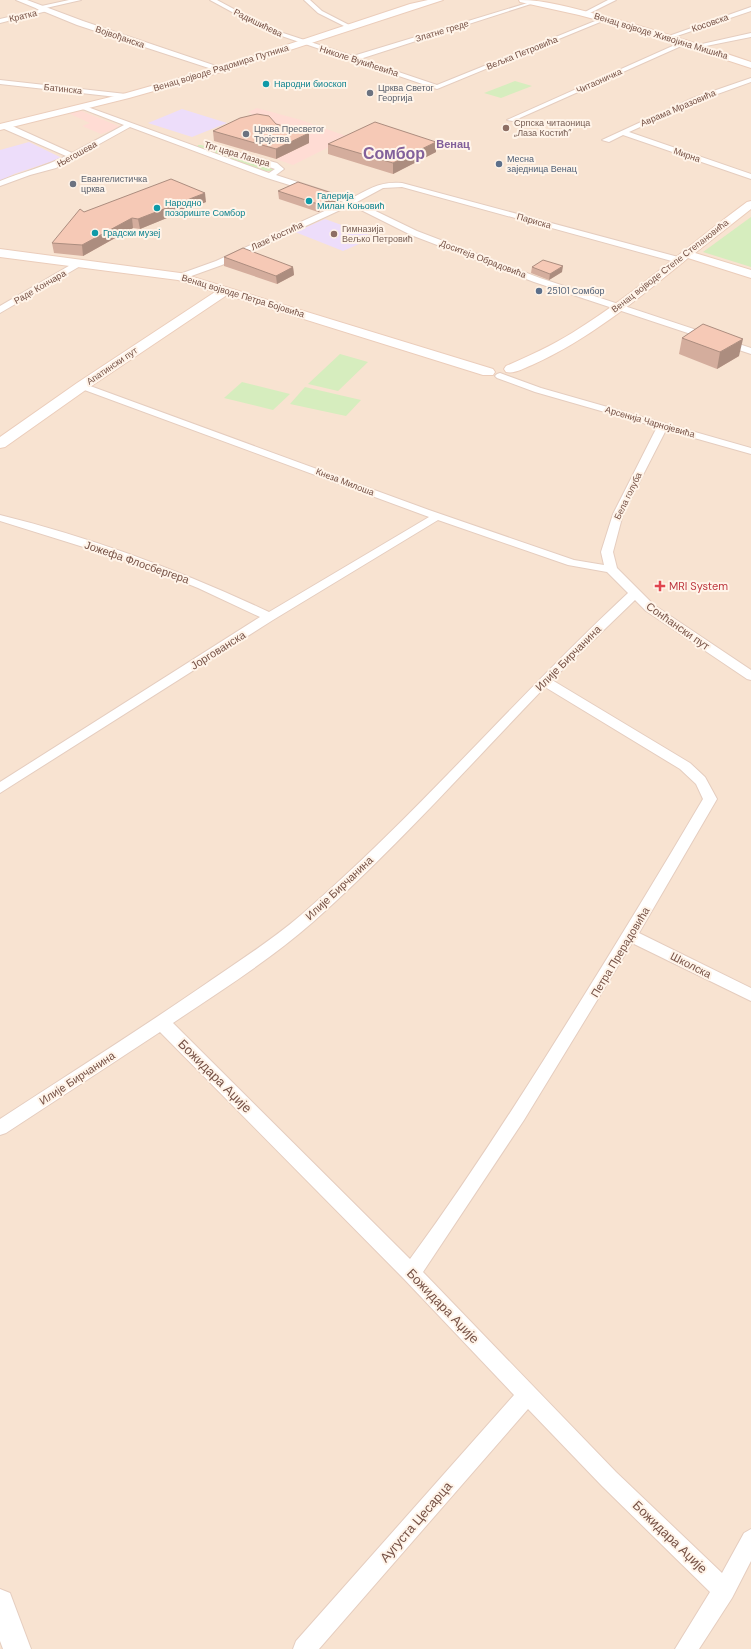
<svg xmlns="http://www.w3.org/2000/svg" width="751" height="1649" viewBox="0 0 751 1649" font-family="'DM Sans',sans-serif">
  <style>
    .residential { fill: #f8e3d1 }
    .commercial { fill: #ffdcd4 }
    .education { fill: #edddfa }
    .green { fill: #d6edbe }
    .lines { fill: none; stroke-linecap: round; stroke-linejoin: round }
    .minor-casing { stroke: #e5cdbf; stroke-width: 2 }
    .tertiary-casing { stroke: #e5cdbf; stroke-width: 2 }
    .secondary-casing { stroke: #ebcdbb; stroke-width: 2 }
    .minor { fill: #fff; fill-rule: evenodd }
    .tertiary { fill: #fff; fill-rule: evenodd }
    .secondary { fill: #fff; fill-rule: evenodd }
    .wall { fill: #d4ad9d }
    .shaded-wall { fill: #ac8d7f }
    .building { fill: #f6c9b6; stroke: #ac8d7f }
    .culture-dot { fill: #0f9aa8; stroke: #fff4e9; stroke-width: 1.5 }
    .worship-dot { fill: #6b7280; stroke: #fff4e9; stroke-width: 1.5 }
    .education-dot { fill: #8d6e63; stroke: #fff4e9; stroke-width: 1.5 }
    .service-dot { fill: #5c6f8a; stroke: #fff4e9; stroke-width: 1.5 }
    .health-dot { fill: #e0444e; stroke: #fff4e9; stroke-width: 1.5 }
    .labels { text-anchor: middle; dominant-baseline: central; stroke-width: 4; stroke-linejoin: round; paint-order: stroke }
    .far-street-label { font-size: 9px; fill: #775246; stroke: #fff4e9 }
    .far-culture-label { font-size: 9px; fill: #0d838f; stroke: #fff4e9; text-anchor: start }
    .far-worship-label { font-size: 9px; fill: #5b616d; stroke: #fff4e9; text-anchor: start }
    .far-education-label { font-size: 9px; fill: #785e54; stroke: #fff4e9; text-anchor: start }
    .far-service-label { font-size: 9px; fill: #4e5e75; stroke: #fff4e9; text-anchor: start }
    .far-quarter-label { font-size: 11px; font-weight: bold; fill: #82609b; stroke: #fff4e9 }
    .street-label { font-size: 11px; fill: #775246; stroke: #fff4e9 }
    .health-label { font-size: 11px; fill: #be3a42; stroke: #fff4e9; text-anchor: start }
    .near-street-label { font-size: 13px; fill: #775246; stroke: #fff4e9 }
    .far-town-label { font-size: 16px; font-weight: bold; fill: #82609b; stroke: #fff4e9 }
  </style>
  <rect width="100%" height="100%" fill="#fef0e1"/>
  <rect class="residential" x="0" y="0" width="751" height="1649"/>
  <g class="commercial">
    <path d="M257,108L301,120L349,137L293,165L276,159L309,143L235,123L252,114L248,112Z"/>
    <path d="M79,110L121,127L101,134L82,126L90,123L68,113Z"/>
  </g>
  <g class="education">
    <path d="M182,109L227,123L192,137L148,123Z"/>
    <path d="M29,142L62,158L14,174L0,181V150Z"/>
    <path d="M325,219L358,231L375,237L343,251L295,232Z"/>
  </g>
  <g class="green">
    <path d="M515,81L532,86L501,98L484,93Z"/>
    <path d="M198,145H201L273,166L275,169L272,171H262L197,147Z"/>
    <path d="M751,217V267L703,252Z"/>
    <path d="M340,354L368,362L338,391L308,384Z"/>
    <path d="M242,382L290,394L273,410L224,398Z"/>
    <path d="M305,387L361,400L346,416L290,404Z"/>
  </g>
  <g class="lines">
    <g class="minor-casing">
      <g id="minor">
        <path d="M69,0H81L46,8L47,11L0,23V19L39,10L36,8L37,7Z"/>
        <path d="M210,0H217L271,29L353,56L534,1V3L360,59L437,85L605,17L610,18L437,89L267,31Z"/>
        <path d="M304,0H310L322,11L353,27L348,28L318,13Z"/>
        <path d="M608,0H616L588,14L583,13Z"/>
        <path d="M751,7V11L671,38L666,37Z"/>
        <path d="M751,33V37L696,48L693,46Z"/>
        <path d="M686,40L689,42L688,43L513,121L507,120Z"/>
        <path d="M751,78V82L698,101L629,132L751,174V179L623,135L609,142L602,140L693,98Z"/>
        <path d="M0,80L126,94L129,96L126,98L0,84Z"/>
        <path d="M82,105L269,173L275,169L226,152L230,150L277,163L284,169L276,175L350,199C369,189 380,181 402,183L682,258V262L679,263L402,187L383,188L357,202L417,231L540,278L751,348V354L534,282L411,235L351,205L222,265L183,279H177V275L216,261L344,202L267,178L130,127L56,168L30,175L0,186V181C22,172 45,167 66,156L2,128V124H8L72,153L124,125L80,108L79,107Z"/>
        <path d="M79,260L83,263L82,265L0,313V306Z"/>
        <path d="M500,373L541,388L751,448V454L666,430L623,514L613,552L617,568L654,605L751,670V680L747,679L646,611L635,600L552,680L690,763L705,777L717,799L639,933L751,988V1001L632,943L524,1120L423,1272L616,1472L722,1573L744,1533L751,1529V1561L732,1598L699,1649H675L710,1592L602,1486L528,1409L319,1649H293L296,1641L514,1395L404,1279L160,1032L6,1133L0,1135V1119C69,1074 139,1030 207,983C239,961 272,940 301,915C417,815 516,697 628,593L607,572L568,565L438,520L273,620L0,793V782L260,617L198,588L141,565L0,521V515C93,538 182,571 269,612L429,517L79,388L77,386L79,384L82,383L429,510L574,560L604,565L601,552L613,514L657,427L535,392L497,378L495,376L497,374ZM545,687L680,769L696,784L703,799C652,886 599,972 545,1058C502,1126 458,1194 410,1259L173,1023C220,991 270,960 313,922C395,849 469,766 545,687Z"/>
      </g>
    </g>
    <g class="tertiary-casing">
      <g id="tertiary">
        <path d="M16,0H27L83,21L225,69L224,71H218L77,25Z"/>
        <path d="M0,1589L10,1593L31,1649H3L0,1641Z"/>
      </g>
    </g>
    <g class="secondary-casing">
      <g id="secondary">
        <path d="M428,0H443L235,68L129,98L0,130V124L123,94L229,64L410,4Z"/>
        <path d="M519,0C546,0 573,8 599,15C651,28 701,45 751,62V68L635,30L579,15L520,2Z"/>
        <path d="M751,201V209L695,253L751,270V278L688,258C639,298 590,339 532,365C524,368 515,374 506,372L504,369L506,366C529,356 551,346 572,333C634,295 688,245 747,202Z"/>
        <path d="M0,249L180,273L493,369L495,372L493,375H483L227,295L87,389L5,447L0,448V437L77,383L215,292L178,280L0,257Z"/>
      </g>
    </g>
    <use href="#minor" class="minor"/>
    <use href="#tertiary" class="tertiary"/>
    <use href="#secondary" class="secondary"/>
  </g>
  <g class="wall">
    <path d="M276,124L309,133V143L276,159L214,141L213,131Z"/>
    <path d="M436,142V152L393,174L328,154V144Z"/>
    <path d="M278,191L338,203L318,212L279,199Z"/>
    <path d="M206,202L140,229L133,228L83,256L54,253L52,243L84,212Z"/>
    <path d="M224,257L293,267L294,275L277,284L224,266Z"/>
    <path d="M532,267L562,272L549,280L531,273Z"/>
    <path d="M682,338L739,356L717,369L679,354Z"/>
  </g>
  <g class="shaded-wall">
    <path d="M309,133V143L276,159V149Z"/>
    <path d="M436,142V152L393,174V163Z"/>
    <path d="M205,193L206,202L140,229L138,219Z"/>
    <path d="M338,195V203L318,212V204Z"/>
    <path d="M132,218L133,228L83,256L82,245Z"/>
    <path d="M563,266L562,272L549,280L550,274Z"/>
    <path d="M293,267L294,275L277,284L276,276Z"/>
    <path d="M743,339L739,356L717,369L720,352Z"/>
  </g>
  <g class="building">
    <path d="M257,114L269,116L276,124L309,133L276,149L213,131L240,118Z"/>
    <path d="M375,122L436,142L393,163L328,144Z"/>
    <path d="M171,179L205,193L138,219L132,218L82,245L52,243L80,209L84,212Z"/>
    <path d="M298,182L338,195L318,204L278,191Z"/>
    <path d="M243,248L293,267L276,276L224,257Z"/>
    <path d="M543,260L563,266L550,274L532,267Z"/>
    <path d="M703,324L743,339L720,352L682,338Z"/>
  </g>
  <g class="culture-dot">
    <circle cx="266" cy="84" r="4"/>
    <circle cx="309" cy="201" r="4"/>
    <circle cx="157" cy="208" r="4"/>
    <circle cx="95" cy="233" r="4"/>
  </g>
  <g class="worship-dot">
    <circle cx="370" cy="93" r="4"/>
    <circle cx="246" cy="134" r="4"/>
    <circle cx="73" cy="184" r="4"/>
  </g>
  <g class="education-dot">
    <circle cx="506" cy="128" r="4"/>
    <circle cx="334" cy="234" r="4"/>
  </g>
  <g class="service-dot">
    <circle cx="499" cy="164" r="4"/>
    <circle cx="539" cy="291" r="4"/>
  </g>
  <path class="health-dot" d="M658 580h4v4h4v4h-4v4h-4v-4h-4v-4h4z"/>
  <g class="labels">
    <g class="far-street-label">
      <text transform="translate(23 16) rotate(-13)">Кратка</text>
      <text transform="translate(258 23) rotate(26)">Радишићева</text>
      <text transform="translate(710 23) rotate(-19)">Косовска</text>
      <text transform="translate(442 31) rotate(-17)">Златне греде</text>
      <text transform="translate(661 36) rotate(17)">Венац војводе Живојина Мишића</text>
      <text transform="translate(120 37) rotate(19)">Војвођанска</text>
      <text transform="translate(522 53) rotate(-22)">Вељка Петровића</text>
      <text transform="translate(359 61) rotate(18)">Николе Вукићевића</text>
      <text transform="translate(221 68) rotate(-17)">Венац војводе Радомира Путника</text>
      <text transform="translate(599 81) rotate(-24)">Читаоничка</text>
      <text transform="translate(63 89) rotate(6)">Батинска</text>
      <text transform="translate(678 108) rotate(-23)">Аврама Мразовића</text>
      <text transform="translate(77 154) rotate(-29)">Његошева</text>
      <text transform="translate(237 154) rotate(17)">Трг цара Лазара</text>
      <text transform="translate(687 155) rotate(19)">Мирна</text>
      <text transform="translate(534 221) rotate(16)">Париска</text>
      <text transform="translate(277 236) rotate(-25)">Лазе Костића</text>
      <text transform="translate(483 259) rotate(21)">Доситеја Обрадовића</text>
      <text transform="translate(670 266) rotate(-38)">Венац војводе Степе Степановића</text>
      <text transform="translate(40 287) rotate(-30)">Раде Кончара</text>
      <text transform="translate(243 296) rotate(17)">Венац војводе Петра Бојовића</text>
      <text transform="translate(112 366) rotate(-34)">Апатински пут</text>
      <text transform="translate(650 422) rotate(16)">Арсенија Чарнојевића</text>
      <text transform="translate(345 482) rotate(21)">Кнеза Милоша</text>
      <text transform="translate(628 496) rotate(-64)">Бела голуба</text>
    </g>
    <g class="far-culture-label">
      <text x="274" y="84">Народни биоскоп</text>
      <text x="317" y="196">Галерија<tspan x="317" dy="10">Милан Коњовић</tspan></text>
      <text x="165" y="203">Народно<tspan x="165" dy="10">позориште Сомбор</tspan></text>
      <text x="103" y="233">Градски музеј</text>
    </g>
    <g class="far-worship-label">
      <text x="378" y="88">Црква Светог<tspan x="378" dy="10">Георгија</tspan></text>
      <text x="254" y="129">Црква Пресветог<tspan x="254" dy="10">Тројства</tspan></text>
      <text x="81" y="179">Евангелистичка<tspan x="81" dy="10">црква</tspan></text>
    </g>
    <g class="far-education-label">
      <text x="514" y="123">Српска читаоница<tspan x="514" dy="10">„Лаза Костић”</tspan></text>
      <text x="342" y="229">Гимназија<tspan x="342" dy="10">Вељко Петровић</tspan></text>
    </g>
    <g class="far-service-label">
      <text x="507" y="159">Месна<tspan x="507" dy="10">заједница Венац</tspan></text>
      <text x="547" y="291">25101 Сомбор</text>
    </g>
    <g class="far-quarter-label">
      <text x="453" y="144">Венац</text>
    </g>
    <g class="street-label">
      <text transform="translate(137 562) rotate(19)">Јожефа Флосбергера</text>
      <text transform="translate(678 626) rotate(35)">Сонћански пут</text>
      <text transform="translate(218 650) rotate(-32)">Јоргованска</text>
      <text transform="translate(568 658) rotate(-45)">Илије Бирчанина</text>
      <text transform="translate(339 888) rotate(-43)">Илије Бирчанина</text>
      <text transform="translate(620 952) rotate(-59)">Петра Прерадовића</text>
      <text transform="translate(691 965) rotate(27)">Школска</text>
      <text transform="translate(77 1078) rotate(-33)">Илије Бирчанина</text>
    </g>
    <g class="health-label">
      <text x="669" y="586">MRI System</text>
    </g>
    <g class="near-street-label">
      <text transform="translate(215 1076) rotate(45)">Божидара Аџије</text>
      <text transform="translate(443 1306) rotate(46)">Божидара Аџије</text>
      <text transform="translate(416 1522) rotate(-49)">Аугуста Цесарца</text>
      <text transform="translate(670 1537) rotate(44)">Божидара Аџије</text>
    </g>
    <g class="far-town-label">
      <text x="394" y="153">Сомбор</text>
    </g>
  </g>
</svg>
